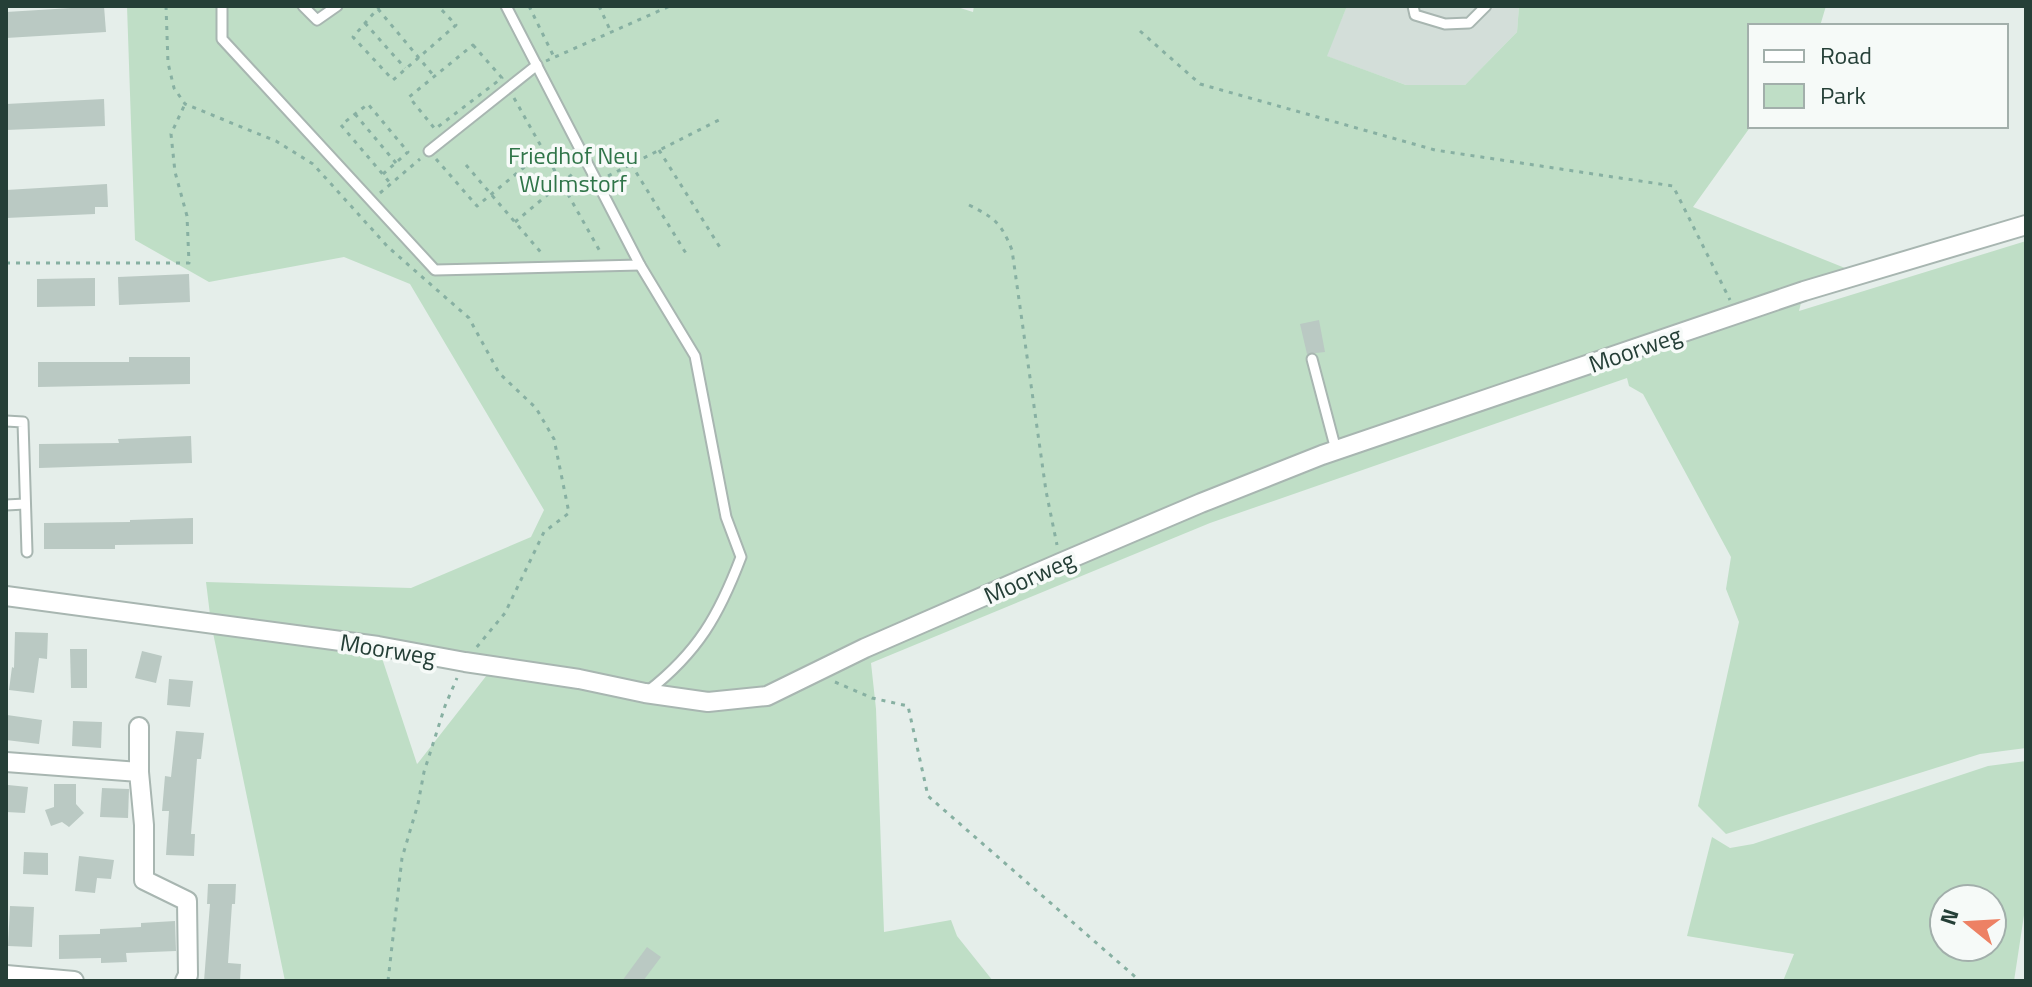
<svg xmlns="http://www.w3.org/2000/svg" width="2032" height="987" viewBox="0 0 2032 987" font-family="'Titillium Web',sans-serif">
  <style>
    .built { fill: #d3ded9 }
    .green { fill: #bfdec6; fill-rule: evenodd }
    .building { fill: #bac9c3 }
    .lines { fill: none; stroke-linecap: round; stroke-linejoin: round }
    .service-casing { stroke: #a8b6b1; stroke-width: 13 }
    .minor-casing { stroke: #a8b6b1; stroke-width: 22 }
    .path { stroke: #87b0a2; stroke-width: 3; stroke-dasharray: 4 6; stroke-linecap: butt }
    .service { stroke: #fff; stroke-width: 9 }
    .minor { stroke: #fff; stroke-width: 18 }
    .labels { text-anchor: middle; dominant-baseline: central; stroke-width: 7; stroke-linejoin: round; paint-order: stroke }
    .park-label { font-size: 24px; fill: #307549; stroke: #f6faf8 }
    .street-label { font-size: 24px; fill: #253f37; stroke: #f6faf8 }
  </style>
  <rect width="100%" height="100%" fill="#e5eeea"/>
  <path class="built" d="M1347,6H1519L1517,32L1465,85H1406L1326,56Z"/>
  <g class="green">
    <path d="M127,6H954L973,12L974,6H1347L1327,56L1406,85H1465L1517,32L1519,6H1826L1820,26H1750L1751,126L1693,207L1845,268L1804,291L1799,311L2026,241V748L1980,754L1726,834L1698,806L1739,622L1726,589L1731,557L1643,394L1629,386L1627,378L1210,523L871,663L876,709L884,932L951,920L957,936L993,981H285L211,623L206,582L411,588L531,537L544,510L410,284L344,257L209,282L135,240ZM378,646L494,666L418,763L417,764Z"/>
    <path d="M2026,761V902L2014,981H1783L1794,954L1687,936L1712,837L1730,848L1753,844L1988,766ZM1944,899H1992V947H1944Z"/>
  </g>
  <g class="building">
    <path d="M104,6L106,32L6,38V12Z"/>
    <path d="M104,99L105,126L6,130V104Z"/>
    <path d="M107,184L108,207H95V214L6,218V190Z"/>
    <path d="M189,274L190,302L119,305L118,277Z"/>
    <path d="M95,278V306L37,307V279Z"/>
    <path d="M1319,320L1325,352L1307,354L1300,324Z"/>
    <path d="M129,357H190V384L38,387V362H129Z"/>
    <path d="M191,436L192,463L39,468V444L119,443L118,439Z"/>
    <path d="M193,518V544L115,545V549H44V523L130,522V520Z"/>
    <path d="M15,632L48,633L47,659L39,658L34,693L9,690L12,667L14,668Z"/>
    <path d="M70,649H87V688H71Z"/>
    <path d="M142,651L162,656L156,683L135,678Z"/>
    <path d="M169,679L193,681L190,707L167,705Z"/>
    <path d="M7,715L42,720L39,744L6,740Z"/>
    <path d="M73,721L102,722L101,748L72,746Z"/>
    <path d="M176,731L204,733L201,759H197L191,834H195L194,856L166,855L169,811H162L165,776L171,777Z"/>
    <path d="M54,784H76V804L84,813L69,827L62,822L51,826L45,810L54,807Z"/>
    <path d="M8,785L28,787L25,813L6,812Z"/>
    <path d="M102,788L129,789L128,818L100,817Z"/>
    <path d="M24,852L48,853V875L23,874Z"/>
    <path d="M79,856L114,860L111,879L97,878L95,893L75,891Z"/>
    <path d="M208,884H236L235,904H232L228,963L241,964L240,981H204L210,904H207Z"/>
    <path d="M10,906L34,907L32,947L8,946Z"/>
    <path d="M175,921L176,951L126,953L127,962L101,963V958L59,959V935L100,934V929L141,927V923Z"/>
    <path d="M647,947L661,957L643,981H622Z"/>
  </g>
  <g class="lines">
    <g class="service-casing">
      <g id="service">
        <path d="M222,6V39L435,270L640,265"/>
        <path d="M303,6L317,20L337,6"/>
        <path d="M506,6L640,265L695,356L726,517L741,557C719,615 698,652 648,691"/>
        <path d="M1413,6L1415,15L1445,24L1469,23L1486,6"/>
        <path d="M429,151L537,65"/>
        <path d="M1312,359L1336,450"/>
        <path d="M6,421L23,422L27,552"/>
        <path d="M6,505L25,504"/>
      </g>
    </g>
    <g class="minor-casing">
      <g id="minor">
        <path d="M6,596L378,646L465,662L579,679L645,693L708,702L767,696L865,648L1060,563L1201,503L1322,455L1804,291L2026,225"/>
        <path d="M6,762L139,772L144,825V880L187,901L188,975L185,981"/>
        <path d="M139,772V727"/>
        <path d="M6,975L74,981"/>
      </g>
    </g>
    <g class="path">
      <path d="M166,6L168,63L174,88L185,104L276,141L313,164L388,247L469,318L499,373L536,408L554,439L569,513L544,532L505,613L476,648"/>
      <path d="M380,6L353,37L393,80L456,25L438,6"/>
      <path d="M529,6L554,57"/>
      <path d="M599,6L611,32"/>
      <path d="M378,9L434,76"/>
      <path d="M365,23L405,68"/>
      <path d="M1140,31L1200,84L1435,150L1673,186L1730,300"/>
      <path d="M473,45L502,78L435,129L409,97Z"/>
      <path d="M546,61L670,6"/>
      <path d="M514,98L602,255"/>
      <path d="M355,114L396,163"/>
      <path d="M659,150L721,249"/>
      <path d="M436,159L477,206L544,151"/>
      <path d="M631,164L687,255"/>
      <path d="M466,165L544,256"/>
      <path d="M383,174L408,152L368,104L341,125L391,184"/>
      <path d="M608,176L719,120"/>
      <path d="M380,193L420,159"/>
      <path d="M969,205C995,218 1001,223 1012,250L1046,491L1057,545"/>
      <path d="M515,222L576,171"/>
      <path d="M6,263H189L187,216L175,172L171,134L185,104"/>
      <path d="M835,682L872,698L908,706L928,796L1140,981"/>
      <path d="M388,981L402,858L418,804L424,772L445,706L457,678"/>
    </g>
    <use href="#service" class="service"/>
    <use href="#minor" class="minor"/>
  </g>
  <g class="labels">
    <g class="park-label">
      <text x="573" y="155">Friedhof Neu<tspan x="573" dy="28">Wulmstorf</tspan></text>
    </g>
    <g class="street-label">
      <text transform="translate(1635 349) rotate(-19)">Moorweg</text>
      <text transform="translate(1029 577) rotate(-24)">Moorweg</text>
      <text transform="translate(388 649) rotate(9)">Moorweg</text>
    </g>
  </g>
  <rect width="2032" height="987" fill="none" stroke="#253f37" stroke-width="16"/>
  <rect x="1748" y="24" width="260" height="104" fill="#f6faf8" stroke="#a2afab" stroke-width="2"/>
  <rect x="1764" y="50" width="40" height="12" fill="#ffffff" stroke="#a2afab" stroke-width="2"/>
  <text x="1820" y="64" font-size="24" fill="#253f37">Road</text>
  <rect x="1764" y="84" width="40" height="24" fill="#bfdec6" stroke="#a2afab" stroke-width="2"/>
  <text x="1820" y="104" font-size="24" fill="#253f37">Park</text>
  <g transform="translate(1968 923) rotate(288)"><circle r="38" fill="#f6faf8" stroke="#a2afab" stroke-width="2"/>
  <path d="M0-6L14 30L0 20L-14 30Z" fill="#ed8164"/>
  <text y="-12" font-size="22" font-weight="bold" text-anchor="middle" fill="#253f37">N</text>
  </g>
</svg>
